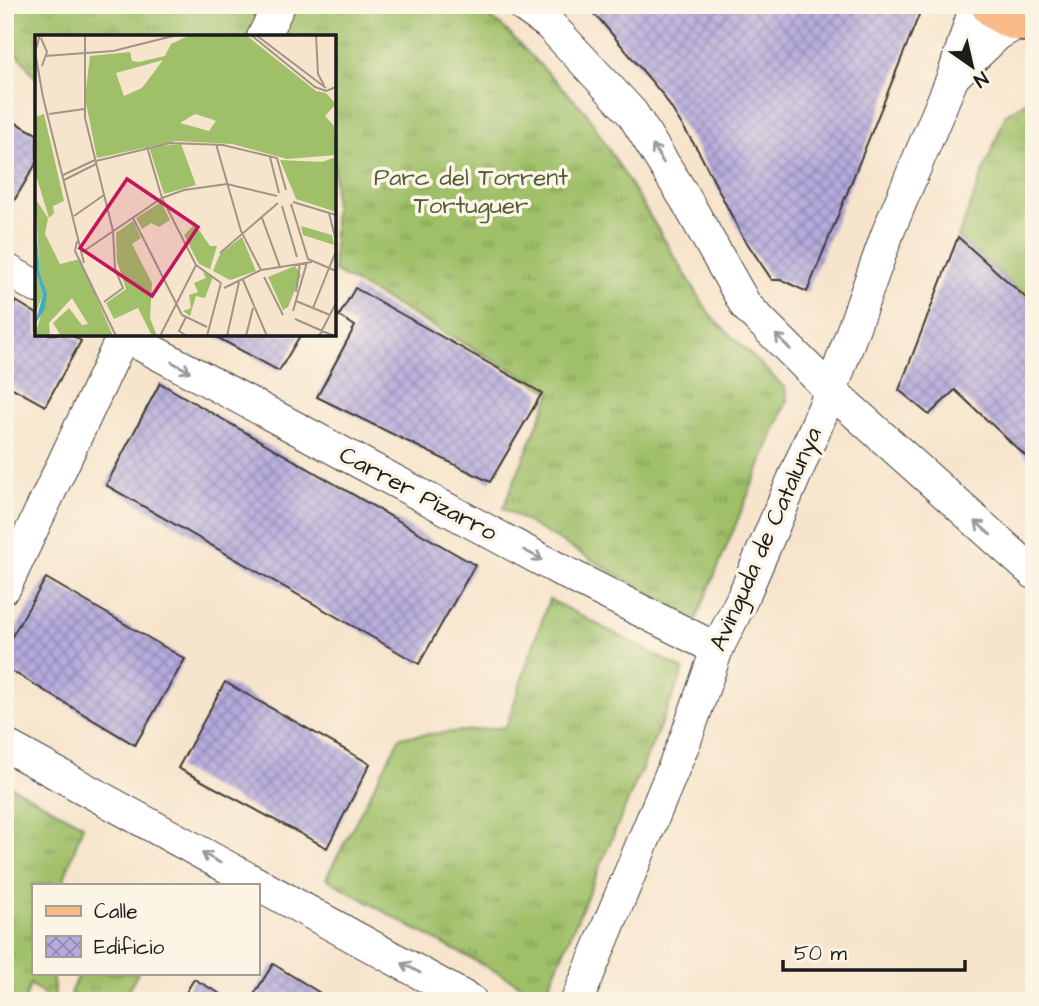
<svg xmlns="http://www.w3.org/2000/svg" width="1039" height="1006" viewBox="0 0 1039 1006" font-family="'Architects Daughter',sans-serif">
  <style>
    .grass { fill: url(#grass-tufts); stroke: #5e6e42; stroke-width: 2 }
    .building { fill: url(#building-cross-hatch) }
    .lines { fill: none; stroke-linecap: round; stroke-linejoin: round }
    .minor-casing { stroke: #3d3a36; stroke-width: 34 }
    .major-casing { stroke: #3d3a36; stroke-width: 41 }
    .minor { stroke: #fff; stroke-width: 32 }
    .major { stroke: #fabb8b; stroke-width: 38 }
    .oneway { stroke: #999 }
    .labels { text-anchor: middle; dominant-baseline: central; stroke-width: 7; stroke-linejoin: round; paint-order: stroke }
    .park-label { font-size: 24px; fill: #505d3a; stroke: #fcf5e5 }
    .street-label { font-size: 24px; fill: #1c1c1c; stroke: #fcf5e5 }
    .inset-road { fill: none; stroke: #9f9486; stroke-width: 2 }
    .view { fill: #c2185b; fill-opacity: 0.15; stroke: #c2185b; stroke-width: 3.5 }
    .inset-edge { fill: none; stroke: #1c1c1c; stroke-width: 3.5 }
  </style>
  <defs>
    <pattern id="grass-tufts" width="24" height="20" patternUnits="userSpaceOnUse" patternTransform="scale(1.75)"><rect width="24" height="20" fill="#9fbf68"/><path d="M3 7l-1-3M5 7V3M7 7l1-3M15 17l-1-3M17 17v-4M19 17l1-3" fill="none" stroke="#819a55"/></pattern>
    <pattern id="building-cross-hatch" width="8" height="8" patternUnits="userSpaceOnUse" patternTransform="scale(1.75)"><rect width="8" height="8" fill="#b5aadd"/><path d="M0 0l8 8M0 8l8-8" fill="none" stroke="#928ab2"/></pattern>
  </defs>
  <rect width="100%" height="100%" fill="#fcf5e5"/>
  <filter id="ink" filterUnits="userSpaceOnUse"><feTurbulence type="fractalNoise" baseFrequency=".0143" numOctaves="2"/><feDisplacementMap in="SourceGraphic" scale="14" xChannelSelector="R" yChannelSelector="G"/><feConvolveMatrix kernelMatrix="1 2 1 2 8 2 1 2 1" color-interpolation-filters="sRGB"/></filter>
  <filter id="wash" filterUnits="userSpaceOnUse"><feTurbulence type="fractalNoise" baseFrequency=".00686" numOctaves="4" result="noise"/><feDisplacementMap in="SourceGraphic" scale="28" xChannelSelector="R" yChannelSelector="G"/><feGaussianBlur stdDeviation="1.57" result="paint"/><feColorMatrix in="noise" values="0 0 0 0 0 0 0 0 0 0 0 0 0 0 0 0 0 1.4 0 .05"/><feComposite in="paint" operator="in"/></filter>
  <g filter="url(#wash)">
    <rect width="100%" height="100%" fill="#f7e4cc"/>
    <g class="grass">
      <path d="M5,5H471L502,26L586,112L711,316L785,388L787,401L696,620L503,508L551,392L334,271V37H37V79L5,38Z"/>
      <path d="M1027,101L1034,103V305L958,237L1006,114Z"/>
      <path d="M549,599L684,670L544,997L413,928L326,878L400,737L506,727Z"/>
      <path d="M5,783L83,825L62,885H33V973H52L56,1001H52L30,984L25,1001H5Z"/>
      <path d="M79,973H138L122,1001H84L70,993Z"/>
    </g>
    <g id="blocks">
      <g class="building">
        <path d="M584,5H923L807,292L782,280H772L741,234L699,152L663,95L601,21Z"/>
        <path d="M5,117L37,134V162L5,216Z"/>
        <path d="M958,237L1034,305V464L955,390L929,415L899,390Z"/>
        <path d="M355,288L542,393L490,482L317,397L355,326L339,316Z"/>
        <path d="M16,301L37,314V334H70L81,341L45,406L5,384V321Z"/>
        <path d="M211,334H301L279,371Z"/>
        <path d="M160,383L475,565L419,664L106,485Z"/>
        <path d="M46,578L185,659L135,745L5,667V648Z"/>
        <path d="M225,682L370,764L327,848L178,768Z"/>
        <path d="M273,964L333,1001H250Z"/>
        <path d="M194,979L233,1001H181Z"/>
      </g>
    </g>
  </g>
  <g filter="url(#ink)">
    <use href="#blocks" fill-opacity="0" stroke="#3d3a36" stroke-width="2"/>
    <g class="lines">
      <g class="minor-casing">
        <g id="minor">
          <path d="M522,5L549,24L632,113L685,198L746,306L831,391L1034,573"/>
          <path d="M263,37L279,5"/>
          <path d="M954,76L998,34L1019,22"/>
          <path d="M5,269L37,287"/>
          <path d="M121,334L566,573L717,649"/>
          <path d="M5,587L124,334"/>
          <path d="M5,745L471,1001"/>
          <path d="M577,1001L686,738L717,649L744,595L831,391L888,232L953,77L976,5"/>
        </g>
      </g>
      <g class="major-casing">
        <path id="major" d="M990,5C1002,18 1017,23 1034,23"/>
      </g>
      <use href="#minor" class="minor"/>
      <use href="#major" class="major"/>
    </g>
    <defs><path id="oneway-shaft" d="M-6 0H5M1.5-3L5.5 0L1.5 3" fill="none" stroke-width="1.6" stroke-linecap="round" stroke-linejoin="round" transform="scale(1.75)"/></defs>
    <g class="oneway">
      <use href="#oneway-shaft" transform="translate(658 154) rotate(-122)"/>
      <use href="#oneway-shaft" transform="translate(783 342) rotate(-135)"/>
      <use href="#oneway-shaft" transform="translate(181 367) rotate(28)"/>
      <use href="#oneway-shaft" transform="translate(983 528) rotate(-138)"/>
      <use href="#oneway-shaft" transform="translate(533 555) rotate(28)"/>
      <use href="#oneway-shaft" transform="translate(211 858) rotate(-151)"/>
      <use href="#oneway-shaft" transform="translate(411 968) rotate(-151)"/>
    </g>
  </g>
  <g class="labels">
    <g class="park-label">
      <text x="471" y="178">Parc del Torrent<tspan x="471" dy="28">Tortuguer</tspan></text>
    </g>
    <g class="street-label">
      <text transform="translate(418 494) rotate(28)">Carrer Pizarro</text>
      <text transform="translate(766 539) rotate(-66)">Avinguda de Catalunya</text>
    </g>
  </g>
  <g transform="translate(35 35)">
    <rect width="301" height="301" fill="#f7e4cc"/>
    <path d="M155,0H211L281,56L291,58L301,69L290,81L299,91L301,120L252,124L197,109L141,106L62,123L50,63L55,21L95,17L97,26L104,27L130,21L136,9ZM128,25L107,53L89,61L81,38ZM160,79L176,84L181,86L174,96L145,88ZM9,79L29,166L18,171L19,178L14,183L0,137V82ZM146,109L161,150L129,159L114,112ZM301,122V177L261,164L245,125L287,127ZM0,163L13,183L10,199L25,229L45,224L78,301H52L47,290L53,289L37,263L14,288L15,301H0L12,258L5,239ZM126,167L135,185L124,192L116,188L107,194L101,183ZM98,186L106,203L97,209L117,248L115,283L122,301H117L103,273L79,284L71,268L91,254L82,226L81,198ZM160,189L175,211H182L175,234L164,229L149,200ZM266,191L297,200L299,210L268,200ZM0,196V234L8,259L0,280ZM207,202L221,236L195,245L178,236L185,219ZM260,231L266,240L253,272L248,275L233,242ZM168,237L178,242L170,263L161,261L155,281L148,276L156,273L154,260L163,257L159,248L171,243Z" fill="#9fbf68" fill-rule="evenodd"/>
    <path d="M34,273L47,290L52,301H26L18,288Z" fill="#9fbf68"/>
    <path d="M0,182L5,239L12,258L10,274L0,289L8,259L0,234Z" fill="#42aec0"/>
    <path class="inset-road" d="M5,0L0,17L8,62L49,228M50,0V83L78,196L80,234L88,253L69,267M216,0L280,52L291,56L301,52M221,0L291,53M281,0L283,39L289,50M6,3L12,17L7,31M10,21L78,16L142,0M14,79L49,74M181,109L206,196L226,235M112,112L127,163L161,230L186,248M235,122L244,158M61,126L135,108L188,110L242,123L251,155M28,140L60,125M29,145L61,129M258,167L301,180M256,169L273,224L301,236M247,171L262,222M294,178L301,206M39,181L69,160M98,183L147,280L172,292M227,183L245,232M42,206L40,216L81,301M49,216L127,163L149,155L192,149L242,161M185,218L243,168M229,242L248,280M208,245L232,301M189,253L226,235L277,227M261,257L265,228M261,266L295,280M278,273L301,216M258,276L272,227M151,282L144,296L152,301M260,284L299,301M125,301L161,230M172,301L186,248M192,301L204,247M211,301L218,273M284,301L301,268"/>
    <path class="view" d="M92,144L163,192L117,261L45,213Z"/>
    <rect width="301" height="301" class="inset-edge"/>
  </g>
  <rect width="1039" height="1006" fill="none" stroke="#fcf5e5" stroke-width="28"/>
  <rect x="32" y="884" width="228" height="91" fill="#fcf5e5" stroke="#a29e95" stroke-width="2"/>
  <rect x="46" y="906" width="35" height="10" fill="#fabb8b" stroke="#a29e95" stroke-width="2"/>
  <text x="94" y="918" font-size="21" fill="#1c1c1c">Calle</text>
  <rect x="46" y="936" width="35" height="21" fill="url(#building-cross-hatch)" stroke="#a29e95" stroke-width="2"/>
  <text x="94" y="954" font-size="21" fill="#1c1c1c">Edificio</text>
  <g transform="translate(972 66) rotate(146)" stroke="#fcf5e5" stroke-width="5" paint-order="stroke">
  <path d="M0-5L12 26L0 18L-12 26Z" fill="#1c1c1c"/>
  <text y="-10" font-size="19" font-weight="bold" text-anchor="middle" fill="#1c1c1c">N</text>
  </g>
  <path d="M783 960v10h182v-10" fill="none" stroke="#1c1c1c" stroke-width="3.5"/>
  <text x="794" y="960" font-size="21" fill="#1c1c1c" stroke="#fcf5e5" stroke-width="5" paint-order="stroke">50 m</text>
</svg>
